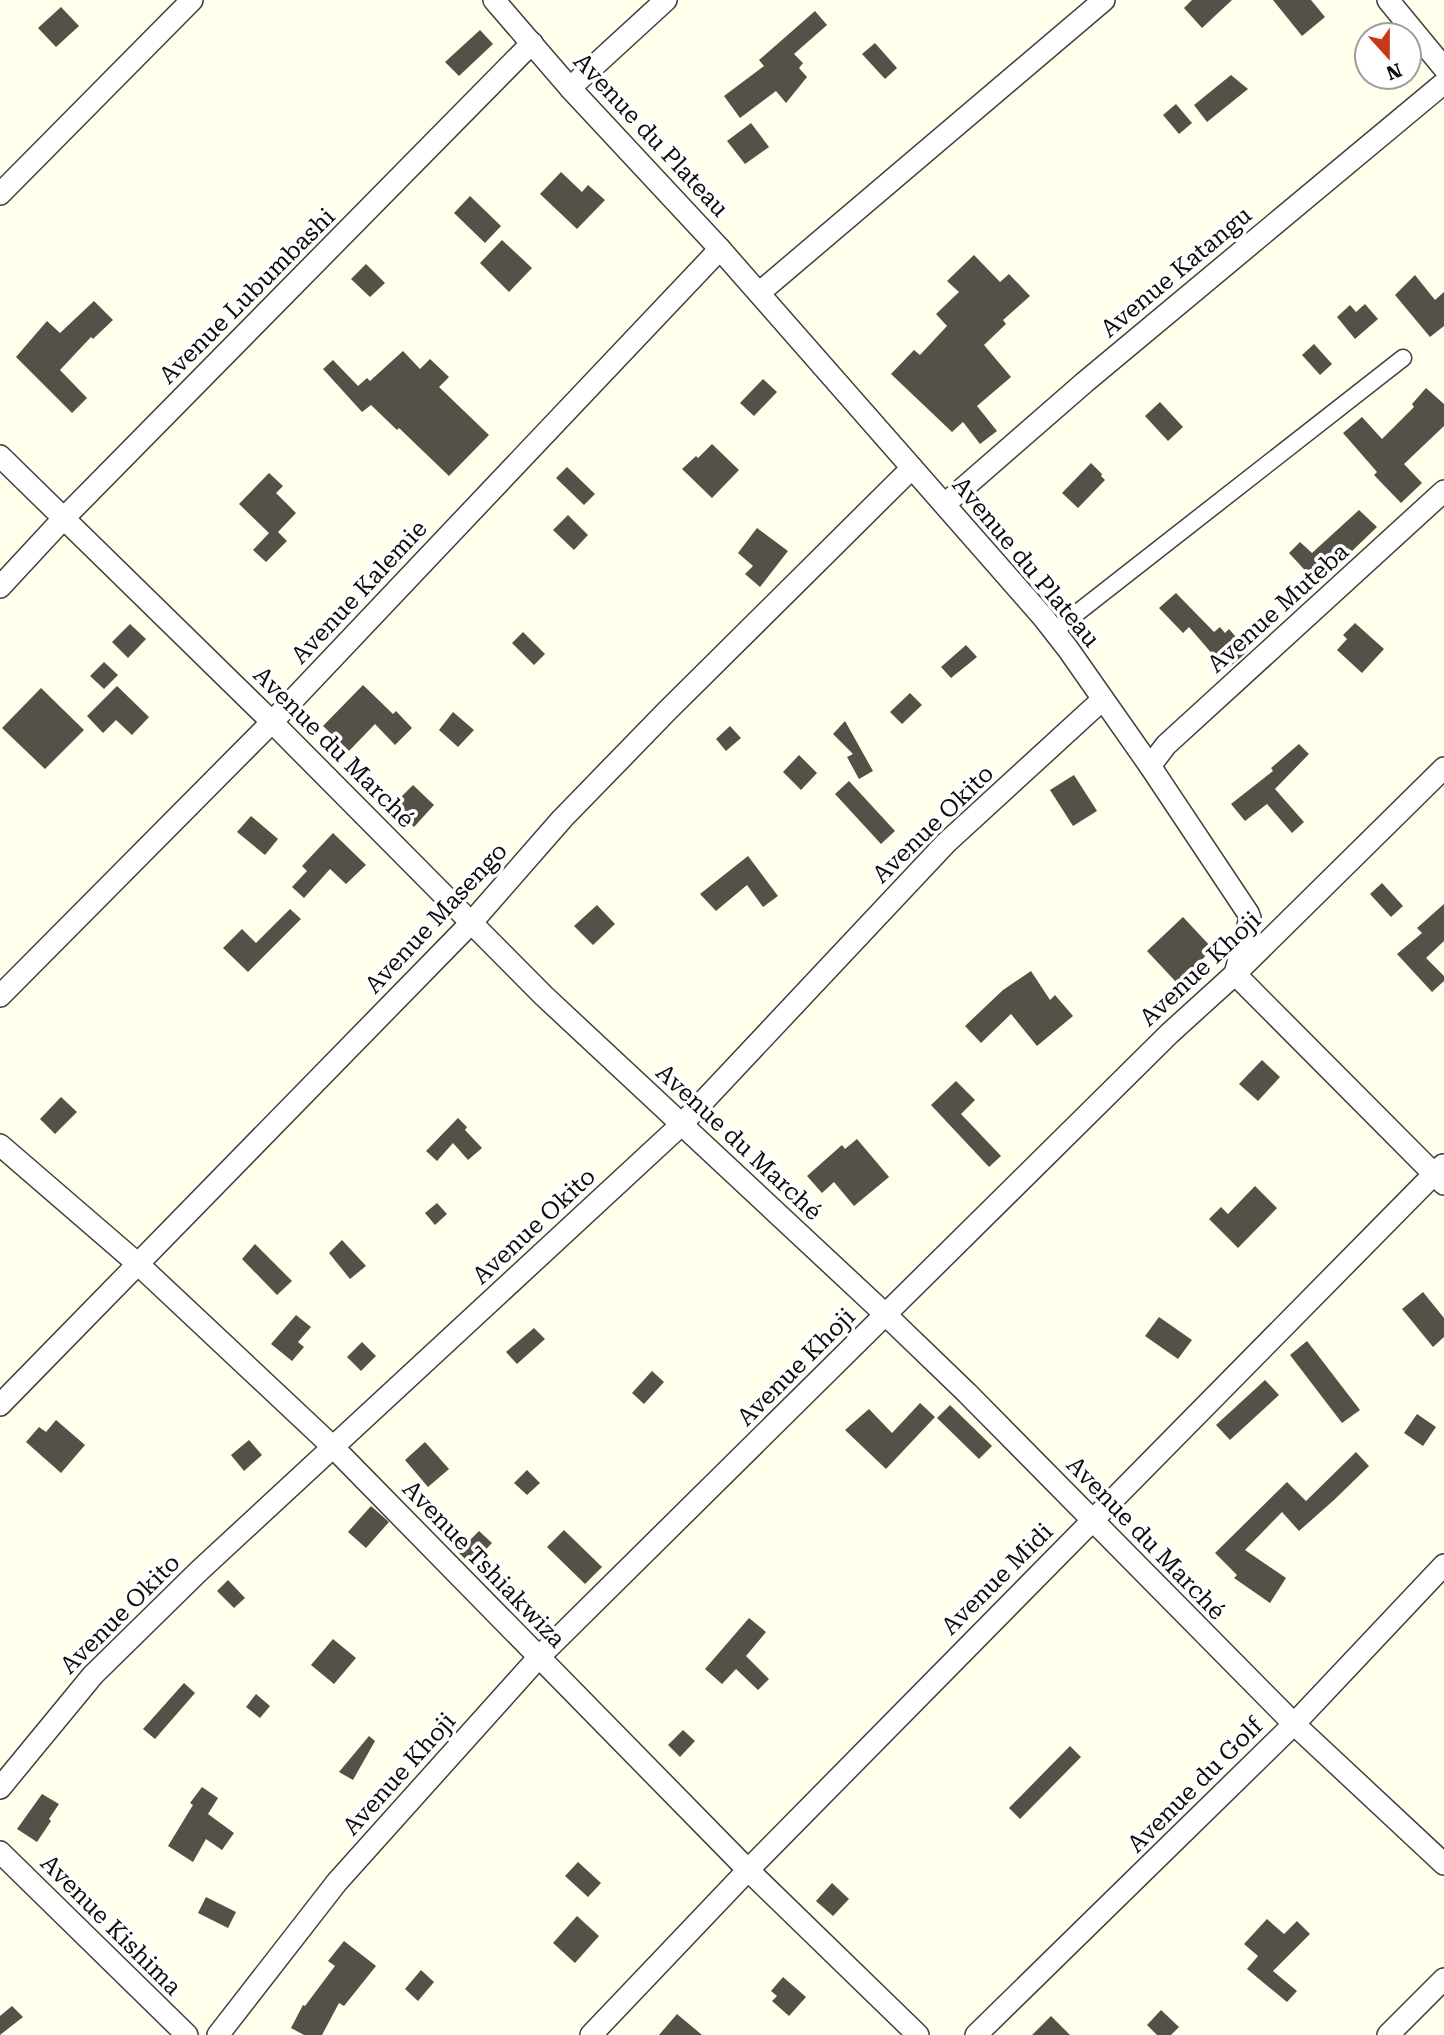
<svg xmlns="http://www.w3.org/2000/svg" width="1444" height="2035" viewBox="0 0 1444 2035" font-family="'Roboto Serif',serif">
  <style>
    .building { fill: #565148 }
    .lines { fill: none; stroke-linecap: round; stroke-linejoin: round }
    .pedestrian-casing { stroke: #404040; stroke-width: 19 }
    .minor-casing { stroke: #404040; stroke-width: 24 }
    .pedestrian { stroke: #fff; stroke-width: 16 }
    .minor { stroke: #fff; stroke-width: 21 }
    .labels { text-anchor: middle; dominant-baseline: central; stroke-width: 7; stroke-linejoin: round; paint-order: stroke }
    .street-label { font-size: 24px; fill: #0d0d0d; stroke: #fff }
  </style>
  <rect width="100%" height="100%" fill="#ffffec"/>
  <g class="building">
    <path d="M1192,0H1232L1202,28L1184,8Z"/>
    <path d="M1273,0H1311L1325,17L1302,36Z"/>
    <path d="M61,7L79,26L56,47L38,28Z"/>
    <path d="M815,11L827,25L794,54L803,63L799,68L807,77L786,103L776,91L740,118L724,96L764,66L759,60Z"/>
    <path d="M480,30L493,44L459,76L445,62Z"/>
    <path d="M875,43L897,68L885,79L862,54Z"/>
    <path d="M1231,75L1248,89L1207,122L1194,105Z"/>
    <path d="M1176,104L1192,123L1179,134L1163,115Z"/>
    <path d="M751,123L769,147L745,164L727,141Z"/>
    <path d="M561,172L582,192L588,185L605,200L577,229L540,194Z"/>
    <path d="M470,196L501,226L485,243L454,213Z"/>
    <path d="M502,240L532,268L509,292L480,263Z"/>
    <path d="M974,255L1000,282L1009,274L1030,296L1003,320L1006,324L984,345L1011,377L977,406L997,431L980,444L963,422L952,432L891,374L914,350L920,355L947,326L936,314L959,292L947,281Z"/>
    <path d="M366,264L385,283L370,297L351,279Z"/>
    <path d="M1415,275L1435,300L1444,292V326L1430,337L1395,295Z"/>
    <path d="M94,301L113,320L93,339L91,337L60,370L87,398L72,413L16,357L47,321L60,333Z"/>
    <path d="M1365,304L1378,319L1355,339L1337,317L1350,305L1356,312Z"/>
    <path d="M1314,344L1332,364L1320,375L1302,355Z"/>
    <path d="M403,351L420,369L430,359L449,377L439,387L489,435L449,476L399,428L397,430L371,405L362,412L323,369L333,360L358,386L367,378L370,381Z"/>
    <path d="M763,379L777,392L754,416L740,403Z"/>
    <path d="M1426,388L1444,404V426L1404,464L1422,483L1401,503L1374,475L1377,472L1343,433L1362,417L1382,439L1414,407L1412,404Z"/>
    <path d="M1160,402L1183,427L1168,441L1145,416Z"/>
    <path d="M712,444L739,470L712,498L682,469L696,456L698,458Z"/>
    <path d="M1091,463L1102,474L1101,476L1105,480L1078,508L1062,493Z"/>
    <path d="M567,467L595,494L584,505L556,478Z"/>
    <path d="M269,473L283,486L276,493L296,513L278,532L287,541L266,562L253,550L269,533L239,504Z"/>
    <path d="M1359,510L1377,527L1351,552L1348,548L1313,579L1289,553L1300,542L1312,553Z"/>
    <path d="M568,515L588,535L574,550L553,530Z"/>
    <path d="M757,528L788,551L760,587L745,574L753,566L738,553Z"/>
    <path d="M1176,593L1214,632L1220,627L1225,633L1229,629L1248,651L1226,670L1189,627L1183,633L1159,608Z"/>
    <path d="M1355,623L1384,649L1362,673L1337,650L1347,639L1343,635Z"/>
    <path d="M130,624L146,639L128,658L112,642Z"/>
    <path d="M523,632L545,654L534,665L512,643Z"/>
    <path d="M966,645L977,657L951,678L941,667Z"/>
    <path d="M104,662L118,675L104,689L90,676Z"/>
    <path d="M363,685L393,714L396,711L412,728L395,745L375,724L349,751L323,726Z"/>
    <path d="M117,686L149,717L132,735L116,720L103,733L87,716Z"/>
    <path d="M41,688L84,730L45,769L2,728Z"/>
    <path d="M910,693L922,705L902,724L890,712Z"/>
    <path d="M453,712L474,730L458,747L439,730Z"/>
    <path d="M845,721L873,771L859,779L847,757L853,754L833,734Z"/>
    <path d="M730,726L741,738L726,751L716,739Z"/>
    <path d="M1299,744L1309,754L1275,789L1304,822L1292,833L1267,804L1245,821L1231,804L1273,771L1271,768Z"/>
    <path d="M799,755L817,773L801,790L783,772Z"/>
    <path d="M1074,775L1097,811L1073,826L1050,790Z"/>
    <path d="M849,781L895,831L881,844L835,794Z"/>
    <path d="M413,785L434,805L414,827L392,806Z"/>
    <path d="M251,816L278,839L265,855L237,832Z"/>
    <path d="M333,833L366,865L346,884L330,869L304,898L292,887L307,871L302,866Z"/>
    <path d="M748,856L778,896L763,907L747,885L716,911L700,894Z"/>
    <path d="M1382,883L1403,906L1391,917L1370,894Z"/>
    <path d="M1444,904V941L1426,958L1444,976V981L1432,992L1397,954L1422,933L1417,928Z"/>
    <path d="M597,905L615,924L593,945L574,926Z"/>
    <path d="M290,909L301,919L248,972L223,948L242,929L256,943Z"/>
    <path d="M1183,917L1213,949L1177,983L1147,951Z"/>
    <path d="M1031,971L1050,1000L1055,995L1073,1016L1037,1046L1011,1014L981,1043L965,1026L1003,990Z"/>
    <path d="M1262,1060L1280,1077L1258,1101L1239,1084Z"/>
    <path d="M956,1081L975,1100L961,1114L1001,1156L989,1167L931,1105Z"/>
    <path d="M61,1097L77,1112L55,1134L40,1119Z"/>
    <path d="M458,1118L467,1127L465,1130L482,1148L468,1160L453,1143L437,1161L426,1151Z"/>
    <path d="M857,1139L889,1177L854,1206L834,1182L822,1193L807,1176L842,1145L845,1149Z"/>
    <path d="M1255,1186L1277,1208L1238,1248L1209,1219L1221,1207L1228,1214Z"/>
    <path d="M437,1203L447,1214L435,1225L425,1213Z"/>
    <path d="M342,1240L366,1266L350,1279L329,1253Z"/>
    <path d="M255,1244L292,1281L277,1295L242,1259Z"/>
    <path d="M1423,1292L1444,1318V1337L1433,1347L1402,1309Z"/>
    <path d="M296,1315L311,1327L298,1342L304,1347L292,1361L271,1344Z"/>
    <path d="M1159,1317L1192,1340L1178,1359L1145,1336Z"/>
    <path d="M534,1328L545,1339L517,1364L506,1352Z"/>
    <path d="M1307,1341L1360,1410L1342,1423L1290,1355Z"/>
    <path d="M362,1342L376,1356L361,1371L347,1357Z"/>
    <path d="M652,1371L664,1382L644,1404L632,1393Z"/>
    <path d="M1265,1380L1279,1395L1230,1440L1216,1425Z"/>
    <path d="M920,1403L935,1417L886,1469L845,1430L869,1409L892,1433Z"/>
    <path d="M950,1405L992,1446L979,1459L937,1418Z"/>
    <path d="M1417,1414L1436,1427L1423,1446L1404,1433Z"/>
    <path d="M56,1420L85,1445L61,1473L26,1442L39,1427L46,1432Z"/>
    <path d="M249,1440L262,1455L244,1471L231,1455Z"/>
    <path d="M425,1442L449,1469L428,1487L405,1460Z"/>
    <path d="M1356,1452L1369,1466L1334,1500L1299,1531L1282,1512L1245,1550L1286,1578L1270,1603L1234,1578L1237,1575L1215,1553L1287,1482L1306,1501Z"/>
    <path d="M527,1470L540,1483L527,1495L514,1483Z"/>
    <path d="M371,1506L389,1522L366,1548L348,1532Z"/>
    <path d="M564,1530L602,1567L585,1584L547,1547Z"/>
    <path d="M479,1531L492,1543L471,1565L458,1552Z"/>
    <path d="M228,1580L245,1598L234,1608L217,1591Z"/>
    <path d="M749,1618L766,1632L746,1656L769,1679L758,1690L736,1669L722,1684L705,1669Z"/>
    <path d="M333,1639L356,1658L334,1684L311,1665Z"/>
    <path d="M184,1683L195,1693L155,1739L143,1729Z"/>
    <path d="M256,1694L270,1706L260,1718L246,1707Z"/>
    <path d="M683,1730L695,1741L680,1757L668,1745Z"/>
    <path d="M369,1736L375,1741L353,1780L339,1772Z"/>
    <path d="M1070,1746L1081,1757L1020,1819L1009,1808Z"/>
    <path d="M202,1787L218,1798L208,1814L234,1833L222,1850L206,1839L193,1862L168,1846L193,1805L190,1803Z"/>
    <path d="M42,1794L59,1804L49,1819L51,1821L37,1842L17,1829Z"/>
    <path d="M578,1862L601,1883L588,1897L565,1876Z"/>
    <path d="M832,1883L849,1899L833,1916L816,1901Z"/>
    <path d="M206,1897L236,1912L228,1928L198,1913Z"/>
    <path d="M577,1916L599,1936L575,1963L553,1943Z"/>
    <path d="M1267,1919L1284,1934L1297,1921L1310,1934L1273,1971L1297,1991L1287,2002L1247,1969L1258,1956L1244,1944Z"/>
    <path d="M344,1941L376,1966L344,2006L339,2003L322,2035H304L291,2028L303,2005L305,2006L335,1966L328,1961Z"/>
    <path d="M421,1970L434,1982L418,2001L405,1989Z"/>
    <path d="M783,1977L806,1997L789,2016L772,2001L777,1996L771,1991Z"/>
    <path d="M12,2006L23,2017L0,2035V2016Z"/>
    <path d="M1161,2010L1179,2027L1171,2035H1157L1147,2025Z"/>
    <path d="M677,2014L702,2035H659Z"/>
    <path d="M1051,2016L1070,2035H1032Z"/>
  </g>
  <g class="lines">
    <g class="pedestrian-casing">
      <path id="pedestrian" d="M1054,631L1403,358"/>
    </g>
    <g class="minor-casing">
      <g id="minor">
        <path d="M494,0L570,88L720,249L1043,617L1068,649L1150,766L1248,913L1250,918L1235,974L1444,1184"/>
        <path d="M1388,0L1444,68"/>
        <path d="M570,88L666,0"/>
        <path d="M0,194L192,0"/>
        <path d="M759,293L1104,0"/>
        <path d="M0,456L272,722L544,996L886,1315L967,1393L1294,1724L1444,1864"/>
        <path d="M945,504L1085,382L1444,83"/>
        <path d="M0,587L63,519L532,43"/>
        <path d="M1150,766L1166,745L1444,491"/>
        <path d="M0,996L272,722L720,249"/>
        <path d="M0,1145L138,1264L334,1448L748,1870L918,2035"/>
        <path d="M0,1405L472,922L562,819L667,711L912,468"/>
        <path d="M0,1788L93,1675L199,1571L682,1124L946,843L1102,700"/>
        <path d="M0,1852L187,2035"/>
        <path d="M218,2035L337,1882L538,1658L1170,1033L1235,974L1444,768"/>
        <path d="M591,2035L748,1870L1443,1165"/>
        <path d="M976,2035L1294,1724L1444,1565"/>
        <path d="M1388,2035L1444,1979"/>
      </g>
    </g>
    <use href="#pedestrian" class="pedestrian"/>
    <use href="#minor" class="minor"/>
  </g>
  <g class="labels">
    <g class="street-label">
      <text transform="translate(651 135) rotate(47)">Avenue du Plateau</text>
      <text transform="translate(1176 272) rotate(-40)">Avenue Katangu</text>
      <text transform="translate(247 296) rotate(-45)">Avenue Lubumbashi</text>
      <text transform="translate(1026 562) rotate(50)">Avenue du Plateau</text>
      <text transform="translate(359 592) rotate(-47)">Avenue Kalemie</text>
      <text transform="translate(1278 608) rotate(-42)">Avenue Muteba</text>
      <text transform="translate(334 747) rotate(45)">Avenue du Marché</text>
      <text transform="translate(933 824) rotate(-44)">Avenue Okito</text>
      <text transform="translate(436 918) rotate(-47)">Avenue Masengo</text>
      <text transform="translate(1200 969) rotate(-43)">Avenue Khoji</text>
      <text transform="translate(739 1142) rotate(43)">Avenue du Marché</text>
      <text transform="translate(534 1226) rotate(-43)">Avenue Okito</text>
      <text transform="translate(796 1367) rotate(-45)">Avenue Khoji</text>
      <text transform="translate(1146 1538) rotate(46)">Avenue du Marché</text>
      <text transform="translate(484 1564) rotate(46)">Avenue Tshiakwiza</text>
      <text transform="translate(997 1579) rotate(-45)">Avenue Midi</text>
      <text transform="translate(120 1614) rotate(-45)">Avenue Okito</text>
      <text transform="translate(399 1774) rotate(-48)">Avenue Khoji</text>
      <text transform="translate(1195 1785) rotate(-45)">Avenue du Golf</text>
      <text transform="translate(111 1925) rotate(45)">Avenue Kishima</text>
    </g>
  </g>
  <g transform="translate(1388 56) rotate(159)"><circle r="33" fill="#ffffff" stroke="#9e9e9e" stroke-width="2"/>
  <path d="M0-5L12 26L0 18L-12 26Z" fill="#c7381a"/>
  <text y="-10" font-size="19" font-weight="bold" text-anchor="middle" fill="#0d0d0d">N</text>
  </g>
</svg>
